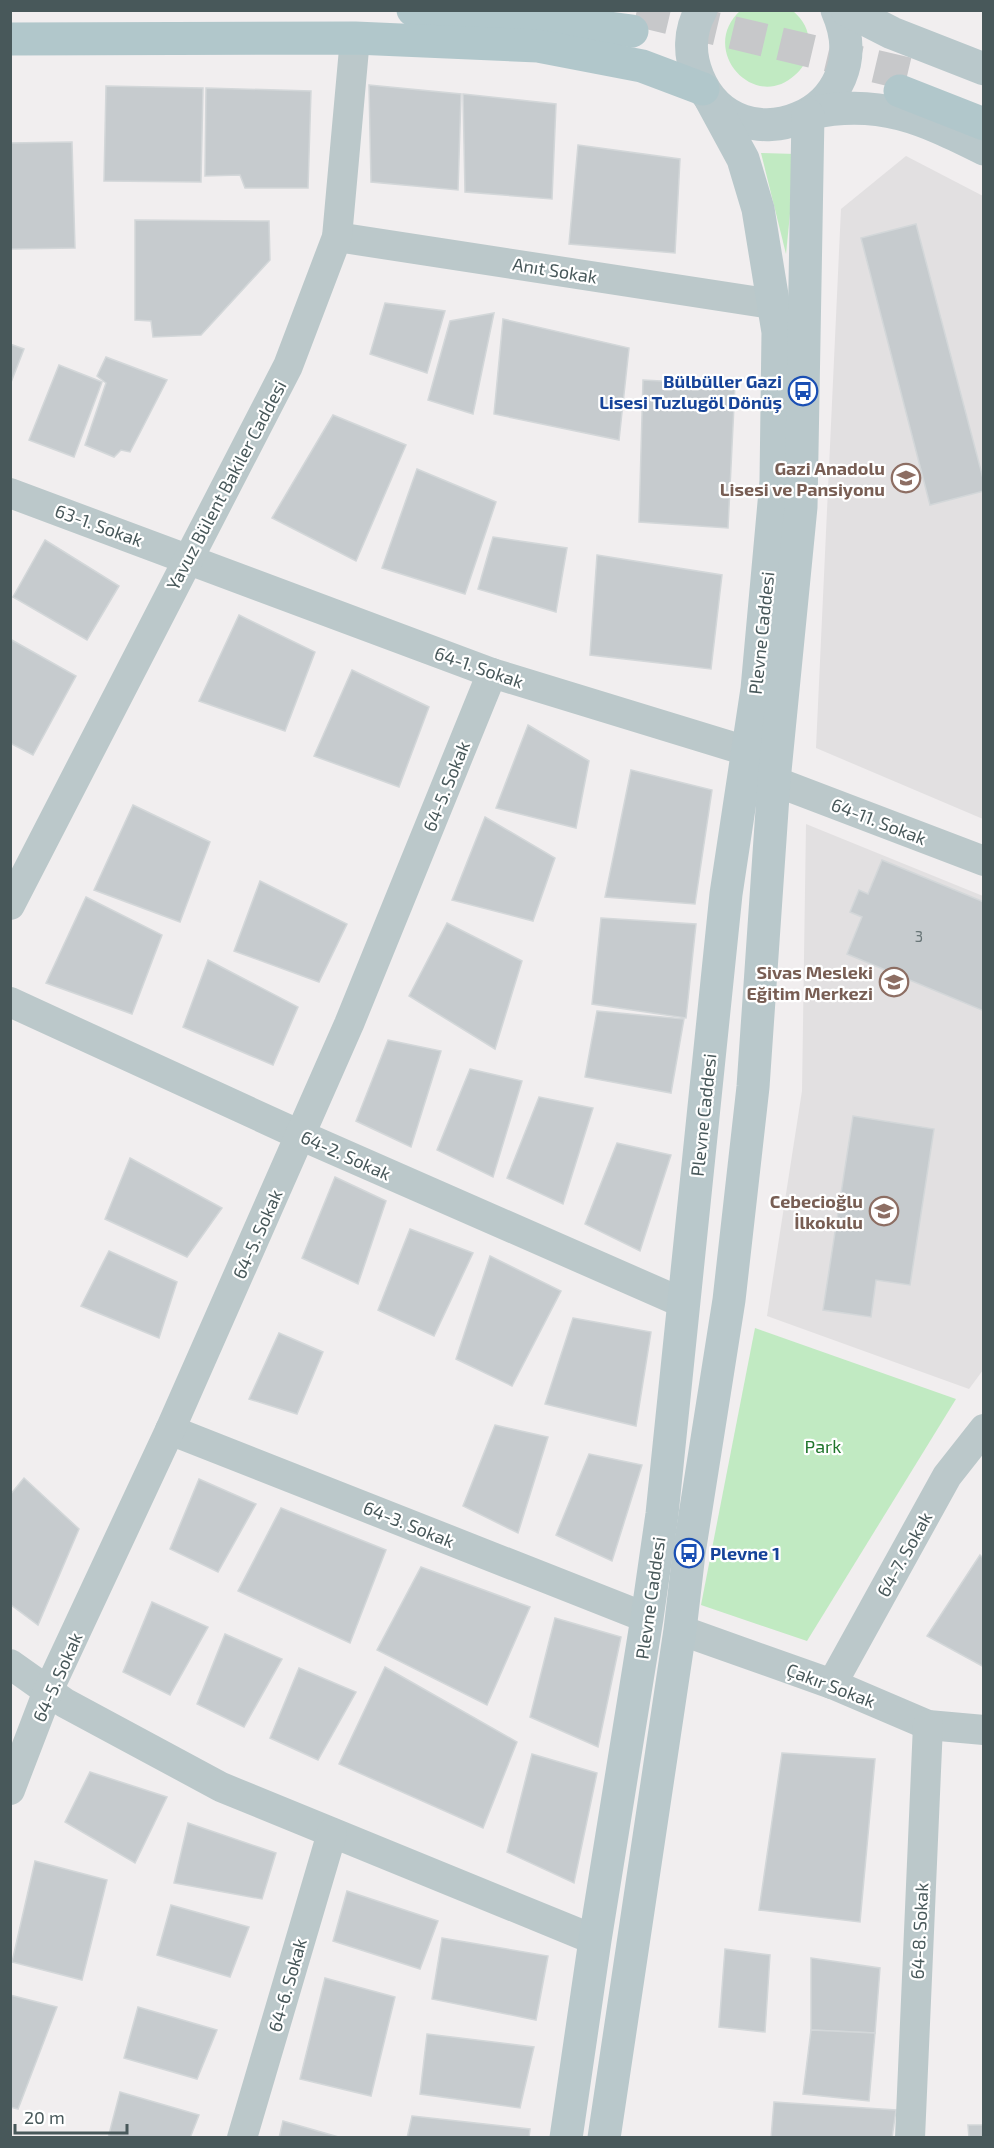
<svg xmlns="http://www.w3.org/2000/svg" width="994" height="2148" viewBox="0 0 994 2148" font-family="'Exo 2',sans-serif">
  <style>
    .education { fill: #e2e0e1 }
    .green { fill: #c1eac2 }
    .building { fill: #c6cbce; stroke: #d3d7d9; stroke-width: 1.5 }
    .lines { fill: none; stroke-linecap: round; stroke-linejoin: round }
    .primary-tunnel { stroke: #c7c8ca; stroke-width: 33; stroke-dasharray: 33 16; stroke-linecap: butt }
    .street { stroke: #bbc8ca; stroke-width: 30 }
    .secondary { stroke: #b9c8cb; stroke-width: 33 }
    .primary { stroke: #b1c7cb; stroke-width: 33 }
    .labels { text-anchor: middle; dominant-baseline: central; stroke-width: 4.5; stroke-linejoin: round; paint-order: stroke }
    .number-label { font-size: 15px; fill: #687577 }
    .street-label { font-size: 18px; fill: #48585a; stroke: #fff }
    .transit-label { font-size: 18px; font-weight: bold; fill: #164399; stroke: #fff; text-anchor: end }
    .education-label { font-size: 18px; font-weight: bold; fill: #785e54; stroke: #fff; text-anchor: end }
    .park-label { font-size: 18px; fill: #20752c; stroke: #fff }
  </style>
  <rect width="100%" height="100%" fill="#f1eeef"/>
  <g class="education">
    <path d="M906,156L983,196V819L816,748L841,209Z"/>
    <path d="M806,824L983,896V1370L969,1389L767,1316L802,1091Z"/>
  </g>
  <g class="green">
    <path d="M741,10L793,11C806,22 811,35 808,52C807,61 802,69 795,75C754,113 697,49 741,10Z"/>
    <path d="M761,153L796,154L786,254Z"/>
    <path d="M755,1328L956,1399L807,1641L701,1605Z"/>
  </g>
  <g class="building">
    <path d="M369,85L461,94L458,190L371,182Z"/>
    <path d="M106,86L203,88L201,182L104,181Z"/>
    <path d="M206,88L311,91L308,188H245L240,175L205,176Z"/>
    <path d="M463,94L556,104L552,199L465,192Z"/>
    <path d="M72,142L75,248L10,249V143Z"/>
    <path d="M578,145L680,159L675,253L569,244Z"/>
    <path d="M135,220L269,221L270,260L201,335L153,337L151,321L135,320Z"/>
    <path d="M916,224L984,482V491L930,505L861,238Z"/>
    <path d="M385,303L445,311L427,373L370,354Z"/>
    <path d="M494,313L473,414L428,400L450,321Z"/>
    <path d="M503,319L629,348L619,440L494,414Z"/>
    <path d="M10,344L24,349L10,385Z"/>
    <path d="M106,357L167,380L130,452L121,450L114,457L85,445L106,383L97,376Z"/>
    <path d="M59,365L102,382L74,457L29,440Z"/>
    <path d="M643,380L735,385L728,528L639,522Z"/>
    <path d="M333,415L406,445L356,561L272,518Z"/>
    <path d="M417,469L496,502L465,594L382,568Z"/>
    <path d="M493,537L567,548L556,612L478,589Z"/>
    <path d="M45,540L119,586L87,640L13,597Z"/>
    <path d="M597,555L722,575L711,669L590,655Z"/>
    <path d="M239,615L315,652L285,731L199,701Z"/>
    <path d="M10,639L76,676L33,755L10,743Z"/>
    <path d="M352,670L429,707L399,787L314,756Z"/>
    <path d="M528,725L589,761L576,828L496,808Z"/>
    <path d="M631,770L712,790L695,904L605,897Z"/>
    <path d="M133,805L210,842L180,922L94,890Z"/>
    <path d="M485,817L555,858L533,921L452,900Z"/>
    <path d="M882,860L984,902V1011L847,954L862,917L850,912L859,890L868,894Z"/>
    <path d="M260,881L347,924L319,982L234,951Z"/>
    <path d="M86,897L162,935L132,1014L46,983Z"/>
    <path d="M601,918L696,924L686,1018L592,1004Z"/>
    <path d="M447,923L522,961L495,1049L409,996Z"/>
    <path d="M208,960L298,1007L273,1065L183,1027Z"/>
    <path d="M597,1011L684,1019L671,1093L585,1077Z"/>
    <path d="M388,1040L441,1051L411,1147L356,1121Z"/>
    <path d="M470,1069L522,1081L493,1177L437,1150Z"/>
    <path d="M539,1097L593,1108L563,1204L507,1178Z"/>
    <path d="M853,1116L934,1129L910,1285L876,1280L871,1317L823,1310Z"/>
    <path d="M617,1143L671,1155L640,1251L585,1224Z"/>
    <path d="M130,1158L222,1208L187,1257L105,1219Z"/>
    <path d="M335,1177L386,1201L358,1284L302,1258Z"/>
    <path d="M410,1229L473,1253L434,1336L378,1310Z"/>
    <path d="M109,1251L177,1282L159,1338L81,1306Z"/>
    <path d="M490,1256L561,1291L512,1386L456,1359Z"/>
    <path d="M573,1318L651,1332L636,1426L545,1404Z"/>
    <path d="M279,1333L323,1352L297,1414L249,1399Z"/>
    <path d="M495,1425L548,1437L518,1533L463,1506Z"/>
    <path d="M589,1454L642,1465L612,1561L556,1535Z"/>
    <path d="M24,1478L79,1529L38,1625L10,1604V1495Z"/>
    <path d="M199,1479L256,1504L218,1572L170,1549Z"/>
    <path d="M281,1508L386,1550L350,1643L238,1591Z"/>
    <path d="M980,1555L984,1559V1667L927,1636Z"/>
    <path d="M421,1567L530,1607L487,1705L377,1650Z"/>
    <path d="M152,1602L208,1627L170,1695L123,1672Z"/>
    <path d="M555,1618L621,1637L598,1747L530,1717Z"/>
    <path d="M225,1634L282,1659L244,1727L197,1704Z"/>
    <path d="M385,1667L517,1742L483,1828L339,1764Z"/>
    <path d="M299,1668L356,1692L318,1760L270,1738Z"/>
    <path d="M782,1753L875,1759L860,1922L759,1910Z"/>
    <path d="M532,1754L597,1773L574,1883L507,1852Z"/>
    <path d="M90,1772L167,1797L135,1863L65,1822Z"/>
    <path d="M188,1823L276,1853L262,1899L174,1883Z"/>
    <path d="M35,1861L107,1880L82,1980L12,1962Z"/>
    <path d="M347,1891L438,1921L420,1969L333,1941Z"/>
    <path d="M171,1905L249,1927L230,1977L157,1955Z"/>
    <path d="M442,1938L548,1956L536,2020L432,1999Z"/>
    <path d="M725,1949L770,1955L765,2032L719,2027Z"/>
    <path d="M811,1958L880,1968L875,2033L811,2030Z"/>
    <path d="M325,1978L395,1997L371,2096L300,2079Z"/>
    <path d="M10,1995L57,2007L18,2109L10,2107Z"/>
    <path d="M138,2007L217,2030L197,2079L124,2058Z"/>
    <path d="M811,2030L875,2033L869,2101L803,2094Z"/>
    <path d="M427,2034L534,2047L520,2108L420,2094Z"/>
    <path d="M120,2092L199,2115L190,2138H108Z"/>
    <path d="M774,2102L896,2110L892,2138H771Z"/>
    <path d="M412,2116L530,2129L529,2138H407Z"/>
    <path d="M283,2121L342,2138H279Z"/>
    <path d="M968,2125H984V2138H969Z"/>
  </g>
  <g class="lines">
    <path class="primary-tunnel" d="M637,10L908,74"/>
    <g class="street">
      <path d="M337,237L772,304"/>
      <path d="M10,493L492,673L747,751L771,755"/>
      <path d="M774,781L984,861"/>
      <path d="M10,905L288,366L337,237L355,38"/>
      <path d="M10,1002L300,1135L683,1303"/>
      <path d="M170,1430L647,1618"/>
      <path d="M680,1630L832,1684L928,1725L984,1730"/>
      <path d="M10,1664L65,1703L221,1787L595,1940"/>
      <path d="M832,1684L947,1476L984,1429"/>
      <path d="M10,1790L48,1691L170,1430L349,1024L492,673"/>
      <path d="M242,2138L332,1833"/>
      <path d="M910,2138L928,1725"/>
    </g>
    <g class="secondary">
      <path d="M701,10C689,31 689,55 698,77C737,171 883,114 837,10"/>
      <path d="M847,10L892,33L984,69"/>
      <path d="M811,113C879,98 924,119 984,149"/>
      <path d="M566,2138L595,1940L647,1618L662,1514L726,894L757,689L776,481L778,332L758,209L743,159L711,100"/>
      <path d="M604,2138L680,1630L689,1553L729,1300L753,1087L774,781L801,507L808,115"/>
    </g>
    <g class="primary">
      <path d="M413,10L511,15L632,31"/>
      <path d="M10,39L355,38L538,46L642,66L703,89"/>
      <path d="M900,91L984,124"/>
    </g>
  </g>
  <defs>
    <g id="bus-ring" transform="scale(1.5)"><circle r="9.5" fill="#fff" stroke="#1a4fb4" stroke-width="1.5"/><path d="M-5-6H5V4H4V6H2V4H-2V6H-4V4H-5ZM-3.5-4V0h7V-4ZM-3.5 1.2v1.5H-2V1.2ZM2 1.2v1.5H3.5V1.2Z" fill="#1a4fb4"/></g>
    <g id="school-ring" transform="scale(1.5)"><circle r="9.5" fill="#fff" stroke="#8d6e63" stroke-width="1.5"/><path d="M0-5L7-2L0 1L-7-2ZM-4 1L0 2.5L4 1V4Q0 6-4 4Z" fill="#8d6e63"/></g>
  </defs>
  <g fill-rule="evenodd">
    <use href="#bus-ring" x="803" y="391"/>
    <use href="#school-ring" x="906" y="478"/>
    <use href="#school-ring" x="894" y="982"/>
    <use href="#school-ring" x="884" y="1211"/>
    <use href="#bus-ring" x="689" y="1553"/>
  </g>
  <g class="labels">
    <g class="number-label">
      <text x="919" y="936">3</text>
    </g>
    <g class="street-label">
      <text transform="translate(555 270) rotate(9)">Anıt Sokak</text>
      <text transform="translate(226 485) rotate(-62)">Yavuz Bülent Bakiler Caddesi</text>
      <text transform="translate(99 525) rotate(20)">63-1. Sokak</text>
      <text transform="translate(761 633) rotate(-84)">Plevne Caddesi</text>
      <text transform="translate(479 667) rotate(19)">64-1. Sokak</text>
      <text transform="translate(446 786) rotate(-68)">64-5. Sokak</text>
      <text transform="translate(879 821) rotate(21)">64-11. Sokak</text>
      <text transform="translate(703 1115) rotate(-84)">Plevne Caddesi</text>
      <text transform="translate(346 1155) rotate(24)">64-2. Sokak</text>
      <text transform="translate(257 1234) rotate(-66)">64-5. Sokak</text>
      <text transform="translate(409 1524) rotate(22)">64-3. Sokak</text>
      <text transform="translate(904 1554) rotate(-61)">64-7. Sokak</text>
      <text transform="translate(650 1598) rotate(-82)">Plevne Caddesi</text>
      <text transform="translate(57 1677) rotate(-66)">64-5. Sokak</text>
      <text transform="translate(831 1685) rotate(21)">Çakır Sokak</text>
      <text transform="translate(919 1931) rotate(-87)">64-8. Sokak</text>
      <text transform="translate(287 1985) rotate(-74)">64-6. Sokak</text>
    </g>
    <g class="transit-label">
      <text x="782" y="381">Bülbüller Gazi<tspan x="782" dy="21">Lisesi Tuzlugöl Dönüş</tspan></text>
      <text x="710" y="1553" text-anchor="start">Plevne 1</text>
    </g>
    <g class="education-label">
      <text x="885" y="468">Gazi Anadolu<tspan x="885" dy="21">Lisesi ve Pansiyonu</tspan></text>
      <text x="873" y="972">Sivas Mesleki<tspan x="873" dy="21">Eğitim Merkezi</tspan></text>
      <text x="863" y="1201">Cebecioğlu<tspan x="863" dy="21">İlkokulu</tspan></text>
    </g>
    <g class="park-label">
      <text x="823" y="1446">Park</text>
    </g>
  </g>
  <rect width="994" height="2148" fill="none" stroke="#48585a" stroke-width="24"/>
  <path d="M15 2124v9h112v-9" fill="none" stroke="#48585a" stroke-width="3"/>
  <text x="24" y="2124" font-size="18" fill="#48585a" stroke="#ffffff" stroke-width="4.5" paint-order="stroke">20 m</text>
</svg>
